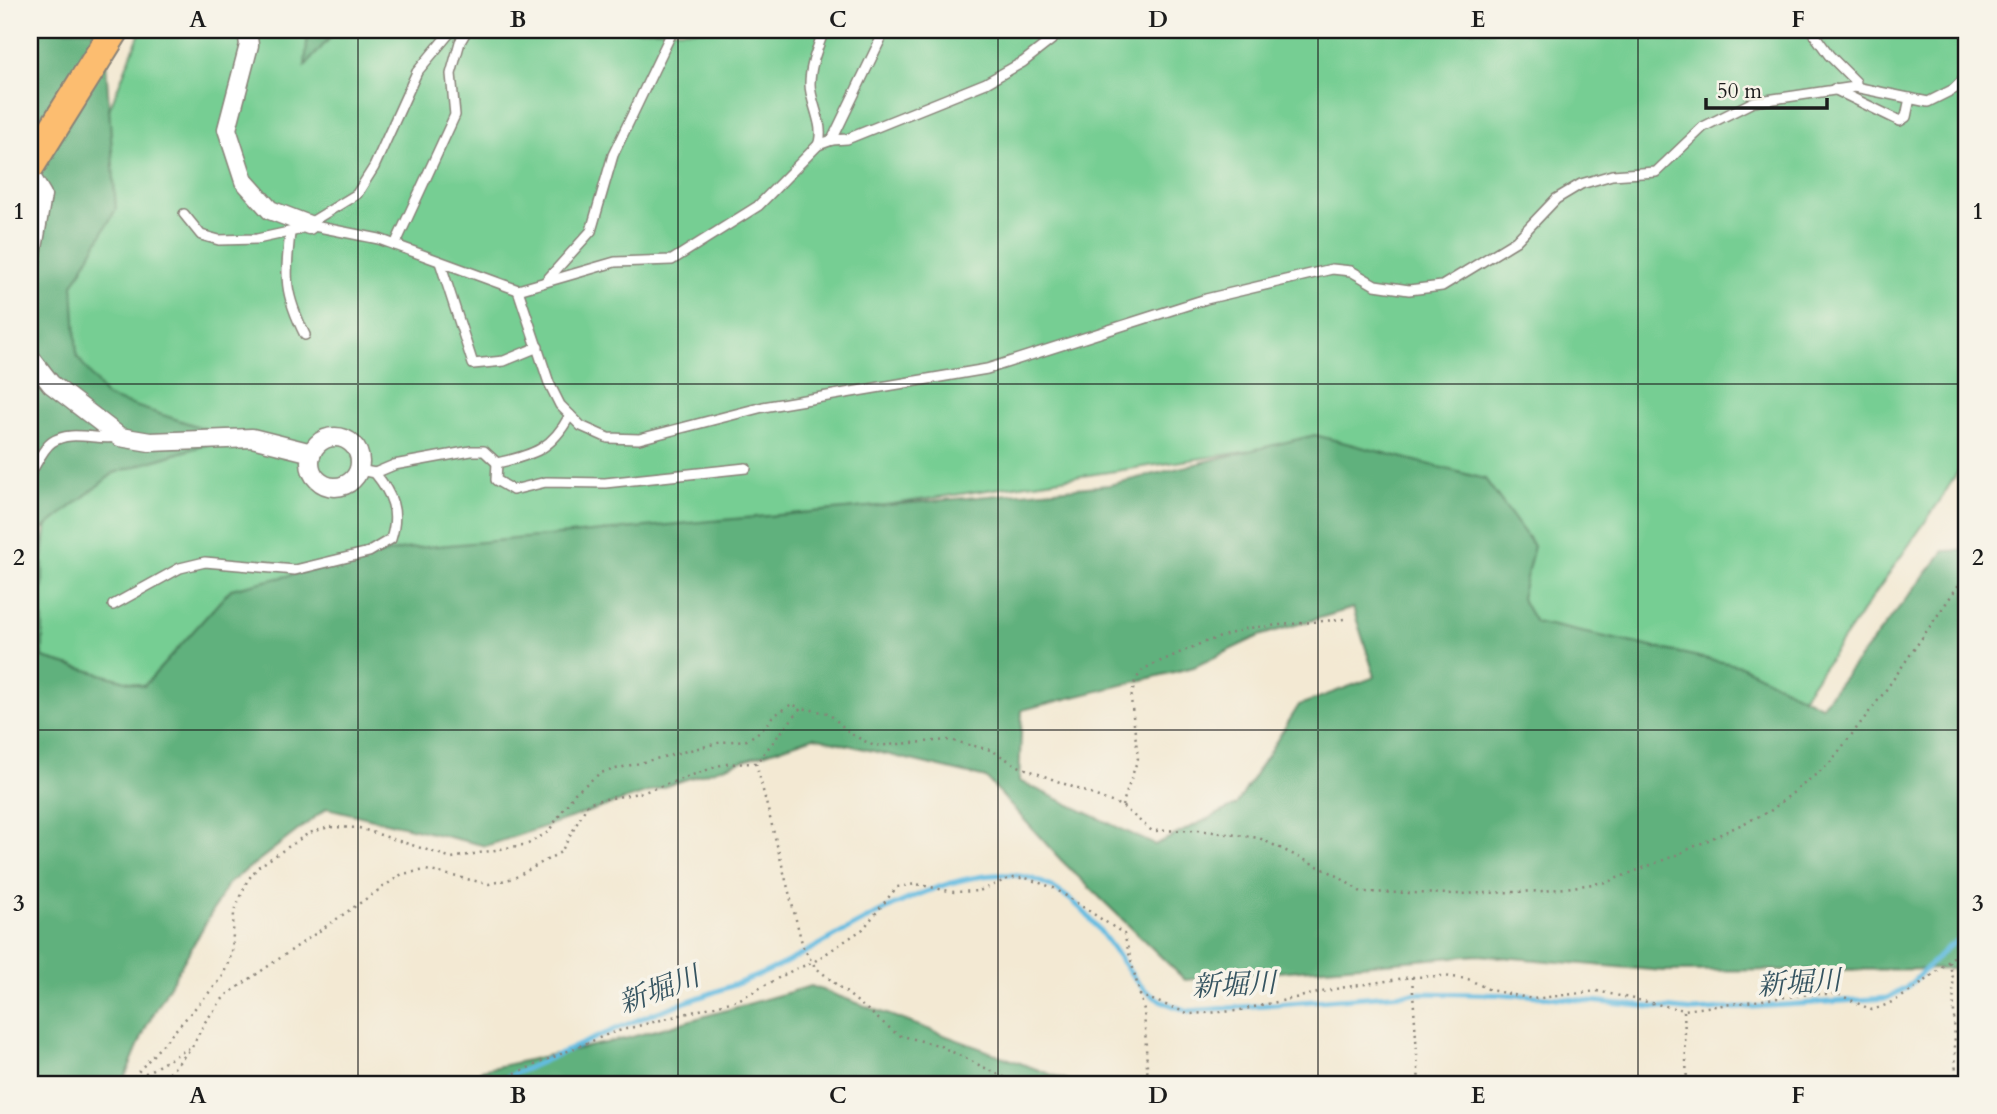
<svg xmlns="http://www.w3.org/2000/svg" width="1997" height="1114" viewBox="0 0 1997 1114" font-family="Cardo,'Noto Serif JP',serif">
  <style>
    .green { fill: #76ce93; stroke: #497558; stroke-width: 2 }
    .forest { fill: #60b17d; stroke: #3e664c; stroke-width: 2; fill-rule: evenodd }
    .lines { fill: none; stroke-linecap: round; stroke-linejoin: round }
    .stream { stroke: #64bce1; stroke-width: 5 }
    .service-casing { stroke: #888278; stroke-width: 12 }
    .minor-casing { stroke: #888278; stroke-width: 21 }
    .primary-casing { stroke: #888278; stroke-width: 32 }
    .path { stroke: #888278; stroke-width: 2.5; stroke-dasharray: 2 5; stroke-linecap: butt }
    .service { stroke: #fff; stroke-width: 9 }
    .minor { stroke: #fff; stroke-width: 18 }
    .primary { stroke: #fcbd6f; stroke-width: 28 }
    .grid { fill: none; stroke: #1c1c1c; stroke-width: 2; stroke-opacity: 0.55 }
    .labels { text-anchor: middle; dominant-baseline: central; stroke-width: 7; stroke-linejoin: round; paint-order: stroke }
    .water-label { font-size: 28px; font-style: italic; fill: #355461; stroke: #f7f3e8 }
    .neatline { fill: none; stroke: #1c1c1c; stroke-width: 2.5 }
    .grid-label { font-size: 23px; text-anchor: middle; font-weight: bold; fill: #1c1c1c }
  </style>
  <rect width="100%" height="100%" fill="#f7f3e8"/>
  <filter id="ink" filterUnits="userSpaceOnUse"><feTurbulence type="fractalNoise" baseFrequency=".0143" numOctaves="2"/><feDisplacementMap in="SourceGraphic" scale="14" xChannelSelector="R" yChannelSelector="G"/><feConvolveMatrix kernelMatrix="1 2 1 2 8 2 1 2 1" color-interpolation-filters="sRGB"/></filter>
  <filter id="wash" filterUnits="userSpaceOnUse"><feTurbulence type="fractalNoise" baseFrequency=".00686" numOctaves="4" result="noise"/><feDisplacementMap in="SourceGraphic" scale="28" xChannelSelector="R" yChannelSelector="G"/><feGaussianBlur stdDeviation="1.57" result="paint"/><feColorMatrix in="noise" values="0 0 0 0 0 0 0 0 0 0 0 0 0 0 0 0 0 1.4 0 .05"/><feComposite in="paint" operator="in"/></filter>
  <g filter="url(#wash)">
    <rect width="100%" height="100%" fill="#f3e9d3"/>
    <path class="green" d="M141,30H1967V457L1939,502L1783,725L1532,659L1244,452L879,506L652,527L144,686L42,658L43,560L83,175Z"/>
    <g class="forest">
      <path d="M30,30H117L106,62L116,209L73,285L77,356L107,397L231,437L114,473L43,529V658L144,686L231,589L404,549L1109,485L1315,435L1485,479L1534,546L1521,598L1535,622L1741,666L1821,706L1944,551L1967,550V969L1663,971L1478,955L1185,980L1061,860L986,778L814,737L486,846L327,808L228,884L146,1027L122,1084H30ZM1353,608L1375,677L1299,705L1236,805L1155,845L1019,781L1022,710L1194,667L1259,636Z"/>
      <path d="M308,30H337L305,66Z"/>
      <path d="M811,986L1077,1084H468L482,1070L628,1038Z"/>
    </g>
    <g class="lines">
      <path class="stream" d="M492,1084C544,1061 595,1037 647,1016C691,999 739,986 781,965C847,933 965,850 1041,882C1093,904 1108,949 1142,987C1154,1000 1172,1006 1189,1011L1416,993L1527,995L1694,1011L1887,998L1906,988L1947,948L1967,935"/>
    </g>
  </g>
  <g filter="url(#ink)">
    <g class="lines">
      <g class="service-casing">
        <g id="service">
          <path d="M1811,30L1829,55L1856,82L1855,87"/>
          <path d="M1834,89L1900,121L1906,117L1910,98"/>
          <path d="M832,140L847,139L986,83L1023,62L1064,30"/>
          <path d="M818,145C826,127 810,103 810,84C810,65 818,47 824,30"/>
          <path d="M184,214L201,235L219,240L257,239L298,230L357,194L374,167L417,72L452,30"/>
          <path d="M309,225L379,239L518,290L615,262L672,260L758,206L818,145L832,140L885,30"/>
          <path d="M290,233C285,278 284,293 305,335"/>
          <path d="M395,245L455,115L451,74L460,42L467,30"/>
          <path d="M440,262L473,364L504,361L538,347"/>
          <path d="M546,281L591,231L613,155L673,30"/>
          <path d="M518,290L549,383L560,405L581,426L608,438L639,439L763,407L987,369L1206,299L1332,269L1351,271L1375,285L1409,290L1442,286L1516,241L1556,199L1581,184L1612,175L1656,172L1703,127L1753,102L1855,87L1928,102L1954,89L1967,76"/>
          <path d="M497,463L496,480L513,490L546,482L605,483L746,468"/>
          <path d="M375,473L394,465L471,451H484L497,463C534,455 552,449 570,415"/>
          <path d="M30,474C36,465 43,448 52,442C71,429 97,441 118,437"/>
          <path d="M113,605L180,568L205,562L295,570L369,552L391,539C400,512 392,494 375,473L359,470"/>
        </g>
      </g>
      <g class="minor-casing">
        <g id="minor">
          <path d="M247,30L249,45L227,129L244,181L270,210L309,225"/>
          <path d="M30,175L42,195L30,266"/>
          <path d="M30,357L51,384L120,437L150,442L252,438L312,453"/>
          <circle cx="335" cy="462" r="25"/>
        </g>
      </g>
      <g class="primary-casing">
        <path id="primary" d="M30,166L115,30"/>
      </g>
      <g class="path">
        <path d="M756,763L803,947L815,967L898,1035L938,1045L1018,1084"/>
        <path d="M1122,806L1138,758L1131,699L1135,681L1143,669L1202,643L1248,628L1345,619"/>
        <path d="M1949,962L1953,978L1956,1084"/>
        <path d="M1412,977L1419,1084"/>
        <path d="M1139,995L1190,1014L1236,1011L1340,988L1412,977L1444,976L1468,979L1490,990L1533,999L1597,991L1684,1010L1809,994H1838L1872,1010C1908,999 1940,970 1967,944"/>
        <path d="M1684,1011L1687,1084"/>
        <path d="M129,1082L222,978L232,953L234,913L247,881L258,867L309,833L329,827L359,828L452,858L528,844L548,832L575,793L600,773L722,742L747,740L763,729L772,717L792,704L800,708"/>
        <path d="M127,1084L189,1048"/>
        <path d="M160,1084L192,1047L205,1022L225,996L402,874L426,870L489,884L514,878L561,852L589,802L644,792L724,764L756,763L801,708L828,713L851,734L874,746L949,740L991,750L1018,766L1122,806L1152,831L1198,830L1259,838L1336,875L1361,892L1457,894L1545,891L1607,882L1674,856L1770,811L1829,764L1883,694L1967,573"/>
        <path d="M489,1084L611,1033L738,1000L795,969L812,963L863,929L897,887L916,884L954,892L979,891L1010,878H1026L1054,888L1124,934L1144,1010L1148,1084"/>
      </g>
      <use href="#service" class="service"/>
      <use href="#minor" class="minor"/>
      <use href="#primary" class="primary"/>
    </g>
  </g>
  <path class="grid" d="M358,30V1084M678,30V1084M998,30V1084M1318,30V1084M1638,30V1084M30,384H1967M30,730H1967"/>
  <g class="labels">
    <g class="water-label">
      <text transform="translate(1799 983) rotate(-4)">新堀川</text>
      <text transform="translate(1234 985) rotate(-3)">新堀川</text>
      <text transform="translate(659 990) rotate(-21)">新堀川</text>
    </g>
  </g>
  <rect width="1997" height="1114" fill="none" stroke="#f7f3e8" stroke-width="77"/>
  <path d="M1706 98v10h121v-10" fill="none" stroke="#1c1c1c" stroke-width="3.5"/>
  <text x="1717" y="98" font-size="21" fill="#1c1c1c" stroke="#f7f3e8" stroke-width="5" paint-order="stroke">50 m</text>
  <rect x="38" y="38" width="1920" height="1038" class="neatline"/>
  <g class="grid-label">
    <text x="198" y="27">A</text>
    <text x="518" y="27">B</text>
    <text x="838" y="27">C</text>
    <text x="1158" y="27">D</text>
    <text x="1478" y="27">E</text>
    <text x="1798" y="27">F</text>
    <text x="19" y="219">1</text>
    <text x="1978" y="219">1</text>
    <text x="19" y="565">2</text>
    <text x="1978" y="565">2</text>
    <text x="19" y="911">3</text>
    <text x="1978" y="911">3</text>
    <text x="198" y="1103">A</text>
    <text x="518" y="1103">B</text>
    <text x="838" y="1103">C</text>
    <text x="1158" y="1103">D</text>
    <text x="1478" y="1103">E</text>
    <text x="1798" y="1103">F</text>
  </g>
</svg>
